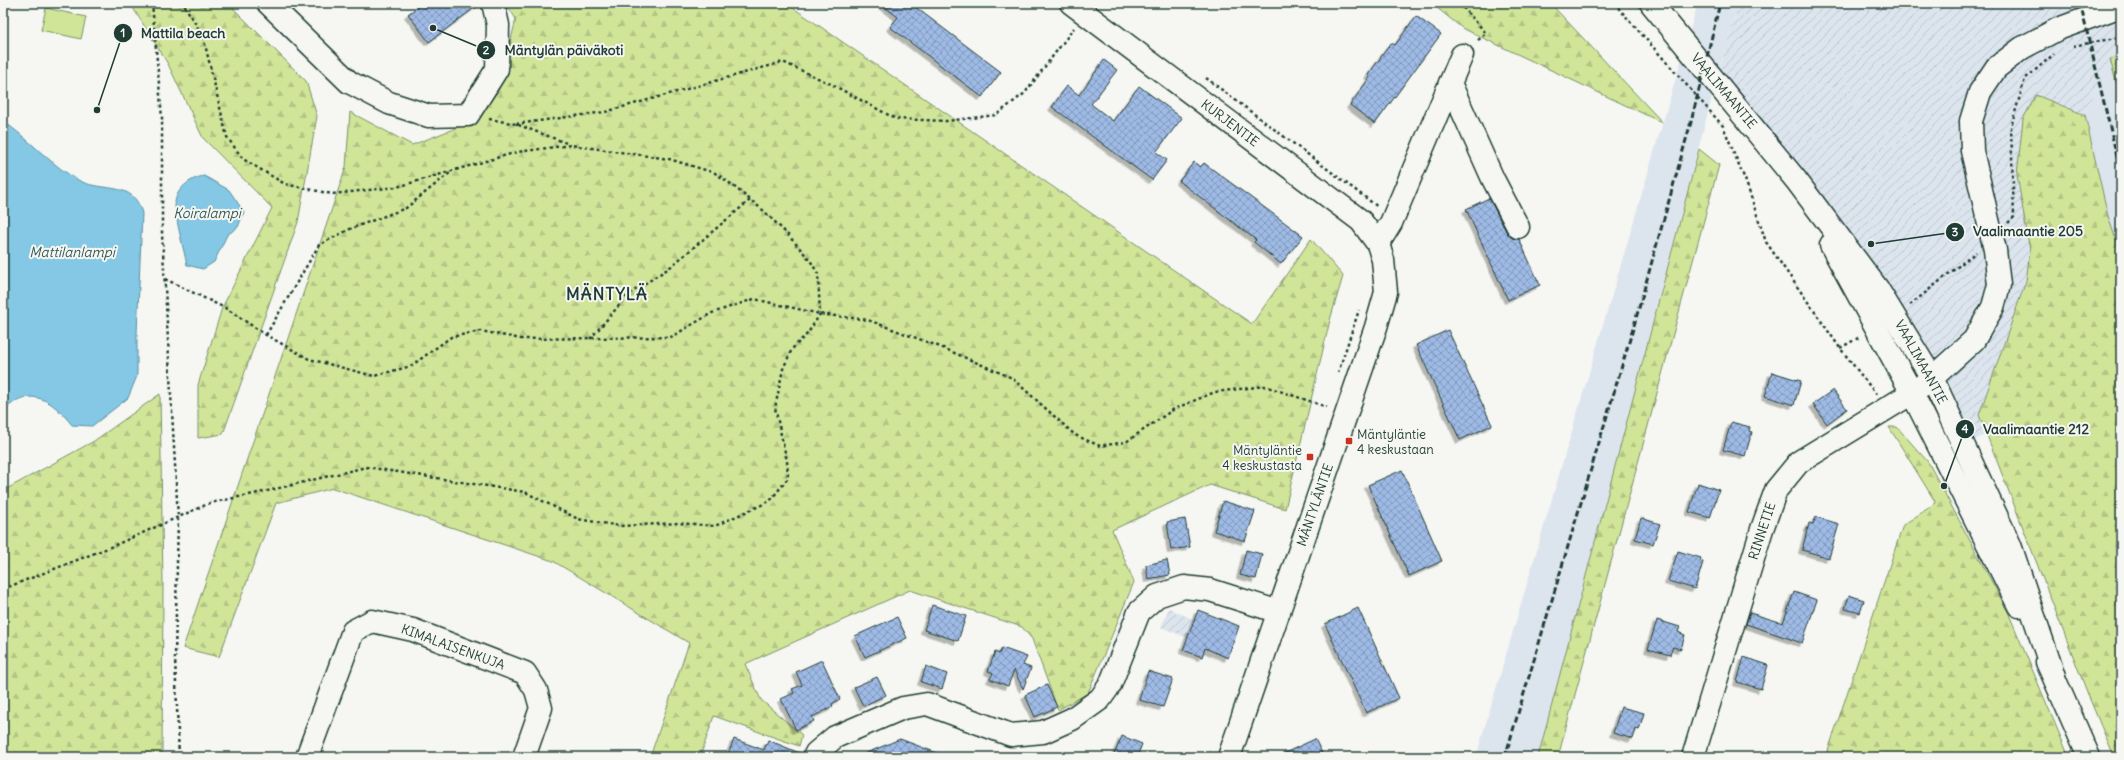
<svg xmlns="http://www.w3.org/2000/svg" width="2124" height="760" viewBox="0 0 2124 760" font-family="Delius,sans-serif">
  <style>
    .built { fill: #dce4ee }
    .industrial { fill: url(#industrial-furrows) }
    .forest { fill: url(#forest-firs); stroke: #789166 }
    .pitch { fill: #d1e599; stroke: #789166 }
    .water { fill: #84c8e5; stroke: #5c909e }
    .building { fill: url(#building-cross-hatch); stroke: #1f3d34; filter: url(#shadow) }
    .lines { fill: none; stroke-linecap: round; stroke-linejoin: round }
    .minor-casing { stroke: #1f3d34; stroke-width: 25 }
    .major-casing { stroke: #1f3d34; stroke-width: 25 }
    .path { stroke: #1f3d34; stroke-width: 2.5; stroke-dasharray: 3 3; stroke-linecap: butt }
    .minor { stroke: #f6f6f2; stroke-width: 22 }
    .major { stroke: #f6f6f2; stroke-width: 22 }
    .rail { stroke: #1f3d34; stroke-width: 3; stroke-dasharray: 6 3; stroke-linecap: butt }
    .poi-dot { fill: #c8321e; stroke: #f6f6f2; stroke-width: 1.5 }
    .labels { text-anchor: middle; dominant-baseline: central; stroke-width: 4; stroke-linejoin: round; paint-order: stroke }
    .street-label { font-size: 13px; fill: #1f3d34; stroke: #f6f6f2 }
    .poi-label { font-size: 13px; fill: #1f3d34; stroke: #f6f6f2; text-anchor: start }
    .water-label { font-size: 14px; font-style: italic; fill: #335957; stroke: #f6f6f2 }
    .district-label { font-size: 17px; font-weight: bold; letter-spacing: 1px; fill: #1f3d34; stroke: #f6f6f2 }
    .leader { fill: none; stroke: #1f3d34; stroke-width: 1.5 }
    .callout-dot { fill: #1f3d34; stroke: #f6f6f2; stroke-width: 1.5 }
    .mark-label { font-size: 12px; text-anchor: middle; font-weight: bold; fill: #fff }
    .callout-label { font-size: 14px; text-anchor: middle; font-weight: bold; fill: #1f3d34; stroke: #f6f6f2; stroke-width: 4; stroke-linejoin: round; paint-order: stroke }
  </style>
  <defs>
    <pattern id="industrial-furrows" width="10" height="10" patternUnits="userSpaceOnUse"><rect width="10" height="10" fill="#dce4ee"/><path d="M-1 1l2-2M0 10L10 0M9 11l2-2" fill="none" stroke="#bcc4cd"/></pattern>
    <pattern id="forest-firs" width="22" height="20" patternUnits="userSpaceOnUse"><rect width="22" height="20" fill="#d1e599"/><path d="M5 1l3.5 6h-7zM16 11l3.5 6h-7z" fill="#b3c584"/></pattern>
    <pattern id="building-cross-hatch" width="8" height="8" patternUnits="userSpaceOnUse"><rect width="8" height="8" fill="#9fbae6"/><path d="M0 0l8 8M0 8l8-8" fill="none" stroke="#8198bb"/></pattern>
    <filter id="shadow"><feDropShadow dx="-3.5" dy="3.5" stdDeviation="0" flood-color="#0004"/></filter>
  </defs>
  <rect width="100%" height="100%" fill="#f6f6f2"/>
  <filter id="ink" filterUnits="userSpaceOnUse"><feTurbulence type="fractalNoise" baseFrequency=".025" numOctaves="2"/><feDisplacementMap in="SourceGraphic" scale="8" xChannelSelector="R" yChannelSelector="G"/><feConvolveMatrix kernelMatrix="1 2 1 2 8 2 1 2 1" color-interpolation-filters="sRGB"/></filter>
  <g filter="url(#ink)">
    <g class="built">
      <path d="M1698,3H1739L1715,85L1538,757H1476Z"/>
      <path d="M2110,59L2121,101V255L2108,216L2085,115Z"/>
    </g>
    <g class="industrial">
      <path d="M1739,3H2121V101L2110,59L2085,115L2036,96L2017,175L2030,251L2026,281L1979,415L1987,434L1954,450L1909,359L1834,235L1715,85Z"/>
      <path d="M1169,608L1194,620L1188,638L1161,627Z"/>
    </g>
    <g class="forest">
      <path d="M130,3H228L306,81L317,116L298,222L223,434L198,438V385L222,308L272,208L203,138L168,64Z"/>
      <path d="M506,3H786L1252,324L1311,239L1343,276L1330,320L1285,509L1210,485L1112,530L1134,582L1088,693L1058,710L1032,639L1022,627L910,590L745,664L761,700L802,735L799,746L714,716L700,757H650L689,643L553,561L333,488L276,503L219,657L183,648L346,167L350,112L412,145L469,123L498,92L516,19Z"/>
      <path d="M1431,3H1550L1663,123L1462,28Z"/>
      <path d="M2121,58V101L2110,59Z"/>
      <path d="M2036,95L2085,115L2108,216L2121,255V757H2114L2089,697L1979,415L2026,281L2030,251L2017,175L2023,119Z"/>
      <path d="M1699,149L1719,165L1558,757H1538Z"/>
      <path d="M160,394L163,585L162,757H3V491L94,441Z"/>
      <path d="M1889,427H1897L1928,462L2008,612L2069,757H1826L1903,525L1936,503Z"/>
    </g>
    <path class="pitch" d="M46,8L86,17L81,39L41,30Z"/>
    <g class="water">
      <path d="M3,121C28,138 54,168 80,181C105,193 133,180 142,213L137,334V376L128,398L92,426L72,425C59,409 44,393 22,398C16,400 8,407 3,410Z"/>
      <path d="M204,176L229,190L244,212L238,227L227,235L214,262L203,269L187,265C184,250 175,218 175,204C175,190 190,178 204,176Z"/>
    </g>
    <g class="building">
      <path d="M423,3H481L429,42L408,14Z"/>
      <path d="M879,3H910L1001,72L982,97L890,27L898,17Z"/>
      <path d="M1416,16L1441,34L1375,124L1350,105L1370,77L1368,75L1391,43L1395,45Z"/>
      <path d="M1104,60L1117,70L1091,104L1113,121L1139,86L1182,118L1156,152L1167,160L1152,180L1052,107L1067,86L1079,95Z"/>
      <path d="M1194,162L1200,167L1204,163L1303,236L1281,264L1254,242L1256,240L1179,181Z"/>
      <path d="M1489,198L1507,233L1512,238L1519,239L1540,285L1508,300L1466,209Z"/>
      <path d="M1448,330L1492,425L1460,440L1416,345Z"/>
      <path d="M1772,372L1801,381L1794,405L1765,396Z"/>
      <path d="M1833,390L1847,409L1827,424L1813,404Z"/>
      <path d="M1731,422L1750,427L1749,431L1752,432L1745,456L1723,450Z"/>
      <path d="M1402,470L1442,561L1409,576L1368,485Z"/>
      <path d="M1698,483L1719,490L1710,518L1689,512Z"/>
      <path d="M1223,501L1255,511L1245,541L1214,531Z"/>
      <path d="M1816,517L1839,524L1829,558L1802,550L1809,523L1813,524Z"/>
      <path d="M1641,518L1660,524L1653,544L1635,539Z"/>
      <path d="M1185,519L1190,547L1171,550L1167,522Z"/>
      <path d="M1246,550L1262,554L1256,579L1240,575Z"/>
      <path d="M1678,551L1701,558L1700,561L1703,562L1695,589L1668,581Z"/>
      <path d="M1167,560L1170,575L1148,579L1146,565Z"/>
      <path d="M1794,592L1817,600L1802,643L1746,624L1750,613L1783,623Z"/>
      <path d="M1849,595L1864,600L1860,613L1845,609Z"/>
      <path d="M932,605L966,616L958,641L924,630Z"/>
      <path d="M1358,608L1399,698L1366,713L1325,624Z"/>
      <path d="M1198,610L1239,626L1228,658L1205,648L1202,657L1183,650Z"/>
      <path d="M897,617L907,638L865,657L855,636Z"/>
      <path d="M1657,620L1680,627L1678,632L1685,635L1681,649L1673,647L1670,655L1648,649Z"/>
      <path d="M1002,648L1027,657L1023,665L1031,668L1023,689L1014,670L1008,686L990,679L993,673L988,671L995,652L999,654Z"/>
      <path d="M1744,657L1768,665L1761,689L1737,682Z"/>
      <path d="M822,660L840,699L832,704L833,707L812,717L814,721L796,730L781,699L794,693L792,689L802,685L796,672Z"/>
      <path d="M926,666L947,674L942,689L921,682Z"/>
      <path d="M1148,671L1173,679L1163,707L1139,700Z"/>
      <path d="M877,677L886,695L863,706L854,687Z"/>
      <path d="M1047,685L1057,707L1035,717L1025,695Z"/>
      <path d="M1621,707L1644,713L1639,730L1636,729L1633,739L1613,733Z"/>
      <path d="M1122,736L1142,744L1137,757H1113Z"/>
      <path d="M734,739L764,750L768,740L802,754V757H727Z"/>
      <path d="M900,739L945,756L944,757H857Z"/>
      <path d="M1315,739L1324,757H1276Z"/>
    </g>
    <g class="lines">
      <g class="minor-casing">
        <g id="minor">
          <path d="M268,3L349,82L389,103L429,116L468,115L497,69L498,25L493,3"/>
          <path d="M1071,3L1361,221L1378,244L1383,260L1386,292L1376,327L1229,757"/>
          <path d="M1450,83L1493,179L1518,227"/>
          <path d="M1378,244L1391,223L1462,55"/>
          <path d="M307,757L353,631L372,621L413,630L525,673L536,690L541,708L524,757"/>
          <path d="M814,757L816,753L835,737L903,708L927,704L1011,735L1043,732L1072,719L1100,699L1110,685L1139,612L1157,596L1184,587L1210,590L1279,612"/>
          <path d="M1693,757L1762,529L1776,490L1799,462L1912,393L1932,378L1974,340L1993,307L1999,285L1995,250L1972,151L1971,121L1980,92L1996,68L2022,48L2058,29L2121,6"/>
        </g>
      </g>
      <g class="major-casing">
        <g id="major">
          <path d="M1651,3L1796,180L1877,288L1932,378L2010,545L2054,676"/>
          <path d="M1831,245L1912,393L2019,606"/>
          <path d="M2047,662L2089,757"/>
        </g>
      </g>
      <g class="path">
        <path d="M152,3L162,118V234L178,518L175,658L179,757"/>
        <path d="M1459,3L1486,33L1476,42"/>
        <path d="M1614,3L1723,126L1746,182L1766,242L1840,348L1876,394"/>
        <path d="M2073,46L2121,37"/>
        <path d="M1206,78L1378,207"/>
        <path d="M489,119L516,124L569,144"/>
        <path d="M516,124L605,112L783,62L831,84L896,119L947,121L996,115L1025,93L1074,28"/>
        <path d="M2008,223L2014,217L2011,126L2025,79L2054,54"/>
        <path d="M165,279L227,309L266,335L309,359L374,376L411,366L451,337L481,331L521,339L671,337L712,313L754,299L820,314L868,320L943,348L1012,378L1075,435L1100,446L1126,442L1174,409L1215,392L1265,386L1327,407"/>
        <path d="M1910,305L1976,252"/>
        <path d="M266,335L319,245L350,229L406,208L451,172"/>
        <path d="M590,339L629,294L669,268L750,200"/>
        <path d="M1840,348L1860,337"/>
        <path d="M1338,373L1359,310"/>
        <path d="M3,589L113,546L210,503L263,492L366,467L525,492L578,519L620,526L679,523L715,526L770,501L788,478L787,461L775,408L783,369L792,349L808,333L820,314L818,274L810,260L787,234L764,211L727,181L715,173L669,159L571,145L517,152L397,187L332,194L285,184L243,159L227,137L203,36L183,3"/>
        <path d="M1207,757L1209,751"/>
      </g>
      <use href="#minor" class="minor"/>
      <use href="#major" class="major"/>
      <g class="rail">
        <path d="M2080,3L2121,173"/>
        <path d="M1505,757L1635,322L1691,122L1720,3"/>
      </g>
    </g>
  </g>
  <g class="poi-dot">
    <rect x="1345" y="437" width="8" height="8" rx="2"/>
    <rect x="1306" y="453" width="8" height="8" rx="2"/>
  </g>
  <g class="labels">
    <g class="street-label">
      <text transform="translate(1724 91) rotate(50)">VAALIMAANTIE</text>
      <text transform="translate(1230 123) rotate(37)">KURJENTIE</text>
      <text transform="translate(1921 362) rotate(61)">VAALIMAANTIE</text>
      <text transform="translate(1315 505) rotate(-71)">MÄNTYLÄNTIE</text>
      <text transform="translate(1762 531) rotate(-72)">RINNETIE</text>
      <text transform="translate(453 647) rotate(20)">KIMALAISENKUJA</text>
    </g>
    <g class="poi-label">
      <text x="1357" y="434">Mäntyläntie<tspan x="1357" dy="15">4 keskustaan</tspan></text>
      <text x="1302" y="450" text-anchor="end">Mäntyläntie<tspan x="1302" dy="15">4 keskustasta</tspan></text>
    </g>
    <g class="water-label">
      <text x="207" y="213">Koiralampi</text>
      <text x="72" y="252">Mattilanlampi</text>
    </g>
    <g class="district-label">
      <text x="607" y="294">MÄNTYLÄ</text>
    </g>
  </g>
  <path class="leader" d="M97 110L123 33M433 28L486 50M1871 244L1955 232M1944 486L1965 429"/>
  <g class="callout-dot">
    <circle cx="97" cy="110" r="4"/>
    <circle cx="433" cy="28" r="4"/>
    <circle cx="1871" cy="244" r="4"/>
    <circle cx="1944" cy="486" r="4"/>
    <circle cx="123" cy="33" r="10"/>
    <circle cx="486" cy="50" r="10"/>
    <circle cx="1955" cy="232" r="10"/>
    <circle cx="1965" cy="429" r="10"/>
  </g>
  <g class="mark-label">
    <text x="123" y="37">1</text>
    <text x="486" y="54">2</text>
    <text x="1955" y="236">3</text>
    <text x="1965" y="433">4</text>
  </g>
  <g class="callout-label">
    <text x="183" y="38">Mattila beach</text>
    <text x="564" y="55">Mäntylän päiväkoti</text>
    <text x="2028" y="236">Vaalimaantie 205</text>
    <text x="2036" y="434">Vaalimaantie 212</text>
  </g>
  <rect width="2124" height="760" fill="none" stroke="#f6f6f2" stroke-width="16"/>
  <rect x="8" y="8" width="2108" height="744" fill="none" stroke="#1f3d34" stroke-width="1.5" filter="url(#ink)"/>
</svg>
